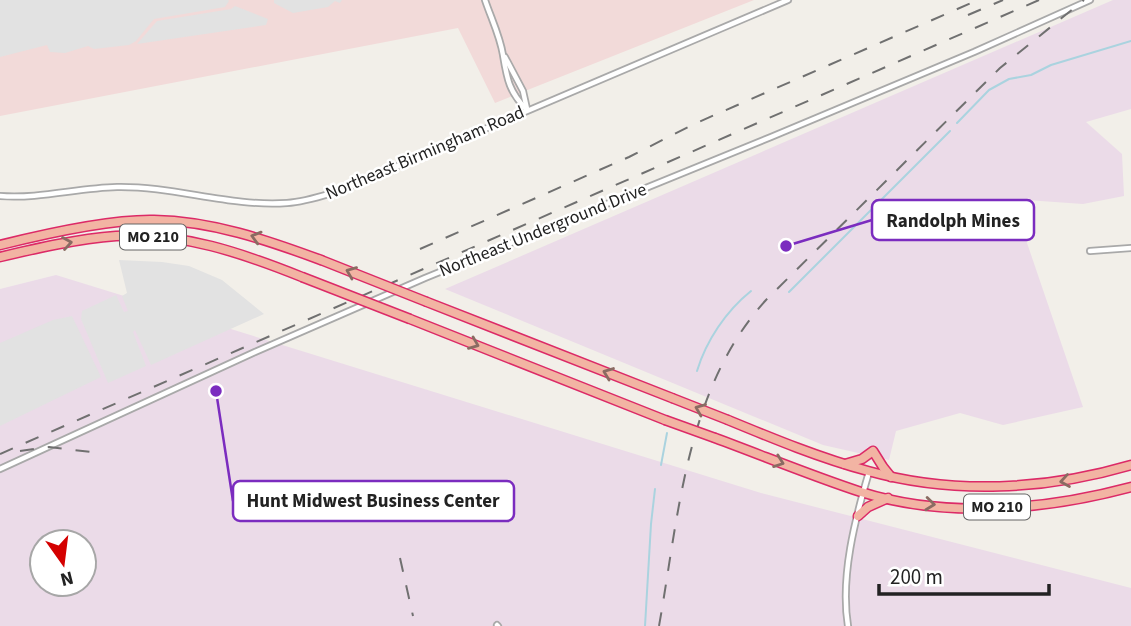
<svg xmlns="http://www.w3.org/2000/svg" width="1131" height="626" viewBox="0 0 1131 626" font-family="'Source Sans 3',sans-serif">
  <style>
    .commercial { fill: #f2dad9 }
    .industrial { fill: #ebdbe8; fill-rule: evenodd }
    .parking { fill: #e2e2e2 }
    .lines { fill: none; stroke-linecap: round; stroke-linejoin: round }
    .stream { stroke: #aad3df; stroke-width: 2 }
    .minor-casing { stroke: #a9a9a9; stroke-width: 8 }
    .trunk-casing { stroke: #dc2a67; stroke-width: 11 }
    .minor { stroke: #fff; stroke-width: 4.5 }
    .trunk { stroke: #f2b4a3; stroke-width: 8 }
    .rail { stroke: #707070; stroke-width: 2; stroke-dasharray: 14 14; stroke-linecap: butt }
    .trunk-bridge-casing { stroke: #dc2a67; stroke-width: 11; stroke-linecap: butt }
    .trunk-bridge { stroke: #f2b4a3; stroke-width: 8 }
    .oneway { stroke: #8a6b62 }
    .labels { text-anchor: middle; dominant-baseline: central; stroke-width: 5; stroke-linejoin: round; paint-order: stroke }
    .shield { fill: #fff; stroke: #646464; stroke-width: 2 }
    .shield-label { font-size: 16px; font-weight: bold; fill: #222 }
    .street-label { font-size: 18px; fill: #222; stroke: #fff }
    .leader { fill: none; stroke: #7b2cbf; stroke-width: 2.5 }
    .callout-dot { fill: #7b2cbf; stroke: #fff; stroke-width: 2.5 }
    .callout { fill: #fff; stroke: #7b2cbf; stroke-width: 2.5 }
    .callout-label { font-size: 19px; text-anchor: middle; font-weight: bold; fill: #222 }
  </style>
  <rect width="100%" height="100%" fill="#f2efe9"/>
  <path class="commercial" d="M0,0H754L495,103L458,28L0,116Z"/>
  <g class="industrial">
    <path d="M1113,0H1131V109L1086,122L1122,154L1124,196L1083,204L1012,199L1083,407L1003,425L960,413L896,431L889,460L823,445L445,289Z"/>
    <path d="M56,275L761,493L1131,588V626H0V289ZM42,542H84V584H42Z"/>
  </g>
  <g class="parking">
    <path d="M0,0H228L229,1L225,7L154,19L136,41L129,45L94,49L88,46L65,53L50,52L47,45L0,57Z"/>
    <path d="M274,0H342L340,3L335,1L328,7L293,13L274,3Z"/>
    <path d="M235,6L268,19L266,25L137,44L157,21L231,9Z"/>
    <path d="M119,260L162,262L189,266L222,280L264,314L151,365L135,330L133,332L146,366L108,383L81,319L82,311L116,295L124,312L128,311L122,296L127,293Z"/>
    <path d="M72,316L101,377L0,426V343L53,320Z"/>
  </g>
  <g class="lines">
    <g class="stream">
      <path d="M957,123L989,90L1009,79L1031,75L1051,65L1131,41"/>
      <path d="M789,292L950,131"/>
      <path d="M697,371C706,341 726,311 751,291"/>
      <path d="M661,465L667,433"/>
      <path d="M645,626L651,524L655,489"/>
    </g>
    <g class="minor-casing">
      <g id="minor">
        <path d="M485,0C491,18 500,36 503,55C507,79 509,92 527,110"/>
        <path d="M505,57L523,91L527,109"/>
        <path d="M0,196C40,199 77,188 117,187C174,186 230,207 287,203C305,202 322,196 339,191L788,0"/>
        <path d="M1090,251L1131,248"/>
        <path d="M0,469L255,352L425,278L771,137L974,52L1090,0"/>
        <path d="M497,625L498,626"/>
        <path d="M848,626C840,577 855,519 869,472"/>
      </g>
    </g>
    <g class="trunk-casing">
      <g id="trunk">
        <path d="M0,245C44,234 109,219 154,220C212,221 267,240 321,260"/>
        <path d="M0,257C38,248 77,239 116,236C182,232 242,253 302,277"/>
        <path d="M427,302L672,398"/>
        <path d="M410,319L665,420"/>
        <path d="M728,420C774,439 820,458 868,471C954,495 1046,490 1131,465"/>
        <path d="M715,438C764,456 812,476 861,492C947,519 1045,510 1131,487"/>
        <path d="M845,464L862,459L873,451L883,467L891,477"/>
        <path d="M858,516L868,507L888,498"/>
      </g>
    </g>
    <use href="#minor" class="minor"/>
    <use href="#trunk" class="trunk"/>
    <g class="rail">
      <path d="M968,15L1003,0"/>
      <path d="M420,249L629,157L694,124L978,0"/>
      <path d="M20,451L49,447L99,453"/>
      <path d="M0,454L1039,0"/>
      <path d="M400,558L413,616"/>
      <path d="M659,626C679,514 686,388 766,300L1000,68L1084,0"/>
    </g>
    <g class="trunk-bridge-casing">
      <g id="trunk-bridge">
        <path d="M321,260L427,302"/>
        <path d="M302,277L410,319"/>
        <path d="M672,398L728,420"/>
        <path d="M665,420L715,438"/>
      </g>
    </g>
    <use href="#trunk-bridge" class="trunk-bridge"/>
  </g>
  <defs><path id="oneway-chevron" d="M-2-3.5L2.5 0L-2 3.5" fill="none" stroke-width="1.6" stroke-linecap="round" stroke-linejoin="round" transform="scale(1.75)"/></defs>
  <g class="oneway">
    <use href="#oneway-chevron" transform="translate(256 237) rotate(-164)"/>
    <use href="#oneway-chevron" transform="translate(67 243) rotate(-9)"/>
    <use href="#oneway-chevron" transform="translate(351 272) rotate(-158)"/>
    <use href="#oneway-chevron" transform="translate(474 344) rotate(22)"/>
    <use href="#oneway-chevron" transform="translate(608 373) rotate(-159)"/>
    <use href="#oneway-chevron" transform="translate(700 409) rotate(-158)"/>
    <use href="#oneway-chevron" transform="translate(779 462) rotate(20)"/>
    <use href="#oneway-chevron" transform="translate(1065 481) rotate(171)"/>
    <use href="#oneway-chevron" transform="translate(930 504) rotate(6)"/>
  </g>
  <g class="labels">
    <g class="shield">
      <rect x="120" y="224.5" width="66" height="25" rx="5"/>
      <rect x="964" y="494.5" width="66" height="25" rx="5"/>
    </g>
    <g class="shield-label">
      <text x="153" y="237">MO 210</text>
      <text x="997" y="507">MO 210</text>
    </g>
    <g class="street-label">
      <text transform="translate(425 153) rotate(-23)">Northeast Birmingham Road</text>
      <text transform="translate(543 230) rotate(-22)">Northeast Underground Drive</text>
    </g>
  </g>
  <path class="leader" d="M786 246L872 220M216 391L233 501"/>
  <g class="callout-dot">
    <circle cx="786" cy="246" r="7"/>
    <circle cx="216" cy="391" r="7"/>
  </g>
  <g class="callout">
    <rect x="872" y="200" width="162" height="40" rx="7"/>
    <rect x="233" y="481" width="281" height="40" rx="7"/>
  </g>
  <g class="callout-label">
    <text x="953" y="227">Randolph Mines</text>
    <text x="373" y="507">Hunt Midwest Business Center</text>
  </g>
  <g transform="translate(63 563) rotate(166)"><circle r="33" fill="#ffffff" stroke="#a7a7a7" stroke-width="2"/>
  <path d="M0-5L12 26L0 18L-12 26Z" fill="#d40000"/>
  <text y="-10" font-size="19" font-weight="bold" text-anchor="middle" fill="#222222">N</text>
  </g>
  <path d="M879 584v10h170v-10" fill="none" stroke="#222222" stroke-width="3.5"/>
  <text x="890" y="584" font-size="21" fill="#222222" stroke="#ffffff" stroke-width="5" paint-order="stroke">200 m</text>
</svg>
